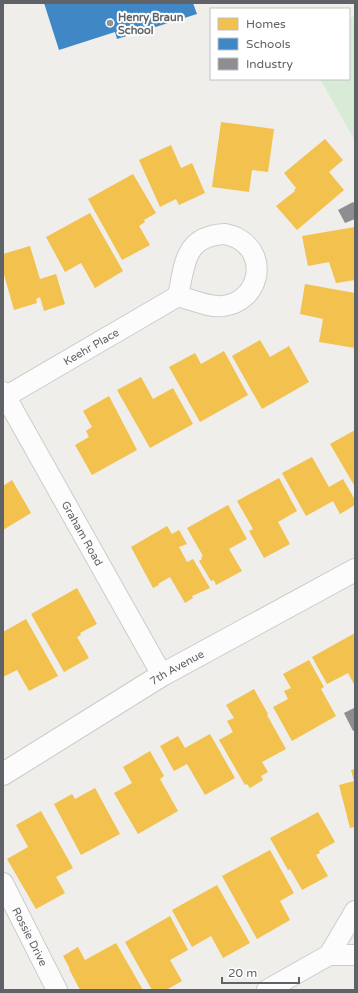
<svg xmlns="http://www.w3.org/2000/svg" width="358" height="993" viewBox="0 0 358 993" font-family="'Varela Round',sans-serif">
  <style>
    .green { fill: #d8ebd6 }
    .homes { fill: #f2c14e }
    .schools { fill: #3f88c5 }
    .industry { fill: #8d8d92 }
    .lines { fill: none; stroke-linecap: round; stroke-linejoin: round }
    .street-casing { stroke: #cbcccc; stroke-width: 22 }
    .secondary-casing { stroke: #cacacb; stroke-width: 24 }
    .street { stroke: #fdfcfc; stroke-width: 20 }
    .secondary { stroke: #fdfcfc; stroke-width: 22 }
    .poi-dot { fill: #919496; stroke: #fff; stroke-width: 1.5 }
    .labels { text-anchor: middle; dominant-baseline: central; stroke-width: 4; stroke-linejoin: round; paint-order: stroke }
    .poi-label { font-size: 11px; font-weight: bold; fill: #5f6368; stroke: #fff; text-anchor: start }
    .street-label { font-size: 11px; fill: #5f6368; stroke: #fff }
  </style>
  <rect width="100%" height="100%" fill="#efeeea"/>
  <path class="green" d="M355,16V141L320,79H349V18Z"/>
  <g class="homes">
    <path d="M221,122L274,129L268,172L252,170L249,192L212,187Z"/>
    <path d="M325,139L343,160L329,172L344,190L297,230L276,206L295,191L294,190L296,188L284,173Z"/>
    <path d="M171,145L181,168L192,163L205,193L179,205L176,199L160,207L139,160Z"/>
    <path d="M133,174L156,213L144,220L145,222L139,226L150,245L122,260L88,199Z"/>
    <path d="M90,213L123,271L95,288L81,263L65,272L46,237Z"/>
    <path d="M355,227V280L336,283L329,262L308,266L302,236Z"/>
    <path d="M30,246L40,279L56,274L65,304L44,311L40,297L36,299L37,303L14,310L3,271V254Z"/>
    <path d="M305,284L355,293V348L319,342L323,319L300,314Z"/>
    <path d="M260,340L270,357L289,346L309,382L262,409L232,356Z"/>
    <path d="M224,351L248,395L200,422L169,367L195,353L201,364Z"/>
    <path d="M141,377L153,399L173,388L193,424L150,448L117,390Z"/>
    <path d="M109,396L137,450L92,475L75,445L89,437L86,431L92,427L83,411Z"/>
    <path d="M355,430V485H354L330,444Z"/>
    <path d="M312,457L329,487L343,479L355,500V505L340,514L333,501L306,516L282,473Z"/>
    <path d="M279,478L297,511L278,522L290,544L264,558L249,531L253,529L237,501Z"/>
    <path d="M12,480L31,513L3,530V486Z"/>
    <path d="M228,505L247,539L229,549L242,571L216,585L214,580L211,581L199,561L202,559L201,557L203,556L187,528Z"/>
    <path d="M167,526L172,534L179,530L187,544L179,547L187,562L193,559L210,588L192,596L193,598L185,603L170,577L158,584L159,585L153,588L131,547Z"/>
    <path d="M77,588L97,624L80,633L81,635L77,637L89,658L64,672L31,614Z"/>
    <path d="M26,619L58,676L29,691L17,670L3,677V632Z"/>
    <path d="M355,633V686L348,673L327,684L312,657Z"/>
    <path d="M309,660L324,687L321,689L336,716L292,741L273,707L288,699L284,691L291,688L283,674Z"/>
    <path d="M254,689L268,714L267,715L286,749L262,762L268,772L261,776L263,780L250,788L247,784L245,785L219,740L233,732L227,721L234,718L226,705Z"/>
    <path d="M210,734L235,778L205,795L187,764L174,771L160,746L178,736L185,748Z"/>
    <path d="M150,751L164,776L160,779L178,811L138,834L114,793L132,783L123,767Z"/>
    <path d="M355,769V827L350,828L339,785L354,781L351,770Z"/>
    <path d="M95,788L120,834L81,855L54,804L72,794L75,799Z"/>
    <path d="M41,811L73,868L56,877L65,893L36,909L7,859L28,847L16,825Z"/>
    <path d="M318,812L335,842L319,851L320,853L316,855L328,876L302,890L290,869L288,870L270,838Z"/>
    <path d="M270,850L294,893L280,901L290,920L257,939L222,876Z"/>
    <path d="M217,885L250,943L223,958L211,936L192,947L172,910Z"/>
    <path d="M170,916L188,950L170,960L182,981L166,990H152L125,942Z"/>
    <path d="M116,943L143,990H80L69,969H70L63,956L78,947L85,960Z"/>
  </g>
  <path class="schools" d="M44,3H193L197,14L117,39L115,32L59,50Z"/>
  <g class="industry">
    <path d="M353,202L355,205V219L345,223L338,210Z"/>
    <path d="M354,708L355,710V730L353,731L344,713Z"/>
  </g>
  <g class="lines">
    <g class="street-casing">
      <g id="street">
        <path d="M225,234C229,235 233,236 237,238C270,255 259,302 223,306C210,308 190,299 178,296C185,264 184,236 225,234Z"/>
        <path id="s1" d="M3,392L162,675"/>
        <path id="s2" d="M3,398L178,296"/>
        <path id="s3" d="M3,883L57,990"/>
        <path d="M329,955L355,911"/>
        <path d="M267,990L329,955H355"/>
      </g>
    </g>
    <g class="secondary-casing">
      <g id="secondary">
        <path id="s4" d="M3,774L162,675L355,570"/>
      </g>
    </g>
    <use href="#street" class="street"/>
    <use href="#secondary" class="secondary"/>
  </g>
  <circle class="poi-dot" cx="110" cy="23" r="4"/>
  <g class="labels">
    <g class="poi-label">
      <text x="118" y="17">Henry Braun<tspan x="118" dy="13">School</tspan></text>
    </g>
    <g class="street-label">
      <text stroke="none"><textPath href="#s2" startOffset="102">Keehr Place</textPath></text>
      <text stroke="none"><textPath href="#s1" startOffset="162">Graham Road</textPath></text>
      <text stroke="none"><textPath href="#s4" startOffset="204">7th Avenue</textPath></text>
      <text stroke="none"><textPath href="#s3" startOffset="60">Rossie Drive</textPath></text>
    </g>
  </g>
  <rect width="358" height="993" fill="none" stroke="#5f6368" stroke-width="8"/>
  <rect x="210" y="8" width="140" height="72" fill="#ffffff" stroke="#bfc1c3"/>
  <rect x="218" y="18" width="20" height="12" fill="#f2c14e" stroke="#bfc1c3"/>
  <text x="246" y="28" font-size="12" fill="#5f6368">Homes</text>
  <rect x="218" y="38" width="20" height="12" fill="#3f88c5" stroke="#bfc1c3"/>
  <text x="246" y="48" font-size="12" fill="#5f6368">Schools</text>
  <rect x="218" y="58" width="20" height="12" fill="#8d8d92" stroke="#bfc1c3"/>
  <text x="246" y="68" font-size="12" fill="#5f6368">Industry</text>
  <path d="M222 977v6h77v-6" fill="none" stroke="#5f6368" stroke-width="2"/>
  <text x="228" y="977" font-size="12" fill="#5f6368" stroke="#ffffff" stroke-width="3" paint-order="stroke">20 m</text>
</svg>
